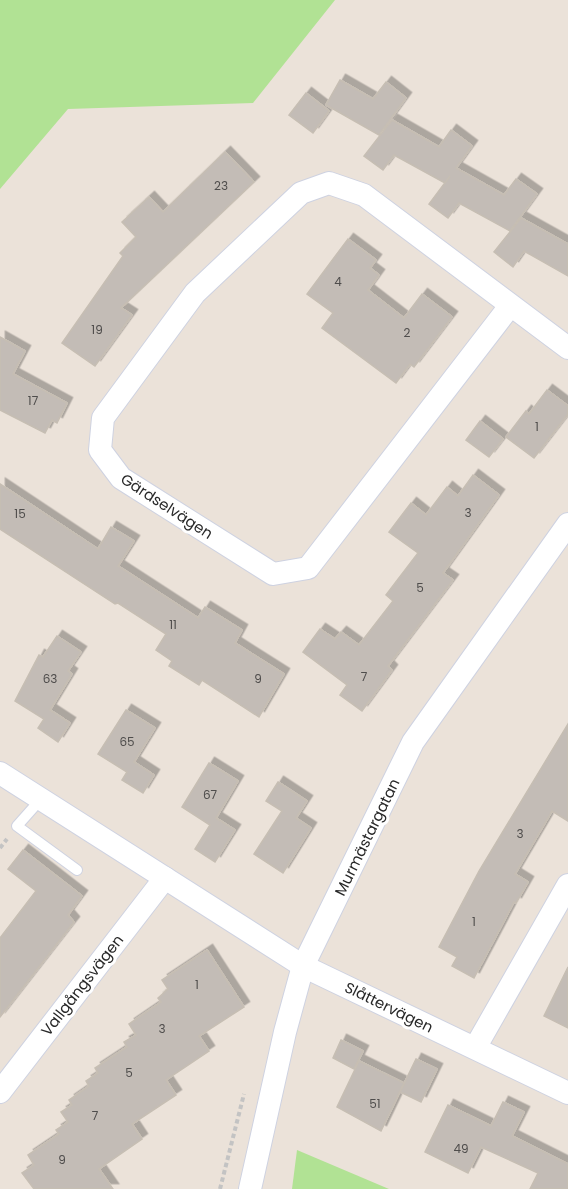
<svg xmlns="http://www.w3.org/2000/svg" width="568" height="1189" viewBox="0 0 568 1189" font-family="Poppins,sans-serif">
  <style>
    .green { fill: #b1e294 }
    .building { fill: #c3bcb6; stroke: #c6beb3; stroke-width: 1.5; filter: url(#shadow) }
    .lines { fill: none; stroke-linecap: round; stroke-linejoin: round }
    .lane-casing { stroke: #ced2e1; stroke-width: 12 }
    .street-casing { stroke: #ced2e1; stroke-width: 24 }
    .path { stroke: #c3c3c3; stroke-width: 4; stroke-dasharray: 4.5 3; stroke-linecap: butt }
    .lane { stroke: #fff; stroke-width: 10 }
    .street { stroke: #fff; stroke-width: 22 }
    .labels { text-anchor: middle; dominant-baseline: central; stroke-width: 6; stroke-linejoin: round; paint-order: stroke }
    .number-label { font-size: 12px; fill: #4f4d4c }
    .street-label { font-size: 15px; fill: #282828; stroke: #fff }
  </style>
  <defs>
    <filter id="shadow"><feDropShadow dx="5.5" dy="-5.5" stdDeviation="0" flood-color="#0004"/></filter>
  </defs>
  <rect width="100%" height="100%" fill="#ebe2d9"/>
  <g class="green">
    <path d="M0,0H335L253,103L68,109L0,189Z"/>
    <path d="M297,1150L389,1189H292Z"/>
  </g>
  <g class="building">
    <path d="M340,80L373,99L386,82L406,98L379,135L326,105Z"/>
    <path d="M306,93L329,111L313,133L289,115Z"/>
    <path d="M392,120L439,147L451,130L472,146L456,168L504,195L516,179L537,194L510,231L459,203L448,218L429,204L450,176L445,183L394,155L383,170L364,156Z"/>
    <path d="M225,152L254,182L121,308L132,315L95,366L62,343L123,256L120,253L136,237L122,222L149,197L163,212Z"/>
    <path d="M521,218L568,244V276L524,251L513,267L494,252Z"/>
    <path d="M348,239L376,260L370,268L379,275L368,290L404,318L422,294L452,317L414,367L410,364L396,383L322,328L333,313L307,294Z"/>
    <path d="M0,337L25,351L13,374L67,403L57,423L52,420L45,433L0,410Z"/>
    <path d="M547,390L568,406V414L534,458L506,437L526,411L529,414Z"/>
    <path d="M480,421L503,439L489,457L466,440Z"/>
    <path d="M473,475L499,495L443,573L453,580L388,666L392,670L362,711L340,695L347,685L303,652L320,629L335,639L341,632L359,645L393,601L386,595L418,553L389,532L411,503L426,515L447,487L458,496Z"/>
    <path d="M0,484L98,549L111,527L134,541L118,566L198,618L205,607L242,630L235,643L284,674L259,717L202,680L199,685L169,666L172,661L156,650L166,634L118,603L115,604L0,529Z"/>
    <path d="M57,636L81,652L68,671L72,674L50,710L70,723L58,742L38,728L44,719L15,701L39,655L43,657Z"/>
    <path d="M126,710L155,728L134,762L154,775L143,793L122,780L127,772L98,754Z"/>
    <path d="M568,724V821L552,811L515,874L528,882L516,903L514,902L474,978L452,966L457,957L439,947L479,871Z"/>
    <path d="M209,763L238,781L216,818L235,830L215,862L195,849L210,825L182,807Z"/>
    <path d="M278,782L307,801L296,818L311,828L283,873L254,854L282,811L266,801Z"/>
    <path d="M23,850L82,896L68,915L74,922L0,1017V938L36,891L8,869Z"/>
    <path d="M207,950L244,1007L199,1036L209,1051L166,1080L176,1095L132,1124L142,1139L99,1169L113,1189H34L22,1173L34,1165L28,1155L59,1134L56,1130L68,1122L61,1112L72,1105L69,1100L89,1086L86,1081L98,1073L95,1068L127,1047L124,1042L136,1035L129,1024L161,1002L158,998L168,989L162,980Z"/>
    <path d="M568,967V1028L544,1016Z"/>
    <path d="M341,1040L363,1051L354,1069L333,1058Z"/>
    <path d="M416,1059L437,1069L421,1102L400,1092Z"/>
    <path d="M359,1061L404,1083L381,1131L337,1107Z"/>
    <path d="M503,1102L524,1112L512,1136L568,1164V1189H530L538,1173L481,1147L468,1173L425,1152L448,1105L491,1126Z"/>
  </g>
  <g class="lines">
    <g class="lane-casing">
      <path id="lane" d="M41,799L17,826L77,870"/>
    </g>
    <g class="street-casing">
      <g id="street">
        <path d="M510,306L308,568L273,574L121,478L100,450L103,418L195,293L301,193L329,183L364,195L568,348"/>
        <path d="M0,773L303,966L568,1093"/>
        <path d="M475,1048L568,885"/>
        <path d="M0,1092L165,878"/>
        <path d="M250,1189L285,1032L303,966L413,742L568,524"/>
      </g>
    </g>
    <g class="path">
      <path d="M0,848L7,839"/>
      <path d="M220,1189L244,1094"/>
    </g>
    <use href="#lane" class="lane"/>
    <use href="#street" class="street"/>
  </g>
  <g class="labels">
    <g class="number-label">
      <text x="221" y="185">23</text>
      <text x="338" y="281">4</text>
      <text x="97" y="329">19</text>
      <text x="407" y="332">2</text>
      <text x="33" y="400">17</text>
      <text x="537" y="426">1</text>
      <text x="468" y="512">3</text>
      <text x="20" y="513">15</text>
      <text x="420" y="587">5</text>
      <text x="173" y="624">11</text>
      <text x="364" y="676">7</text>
      <text x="50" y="678">63</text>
      <text x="258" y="678">9</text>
      <text x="127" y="741">65</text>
      <text x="210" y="794">67</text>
      <text x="520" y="833">3</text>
      <text x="474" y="921">1</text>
      <text x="197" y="984">1</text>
      <text x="162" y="1028">3</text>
      <text x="129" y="1072">5</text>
      <text x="375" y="1103">51</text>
      <text x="95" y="1115">7</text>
      <text x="461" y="1148">49</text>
      <text x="62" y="1159">9</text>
    </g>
    <g class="street-label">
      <text transform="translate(167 506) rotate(33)">Gärdselvägen</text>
      <text transform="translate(367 837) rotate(-64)">Murmästargatan</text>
      <text transform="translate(82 985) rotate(-52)">Vallgångsvägen</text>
      <text transform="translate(389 1007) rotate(26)">Slåttervägen</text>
    </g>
  </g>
</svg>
